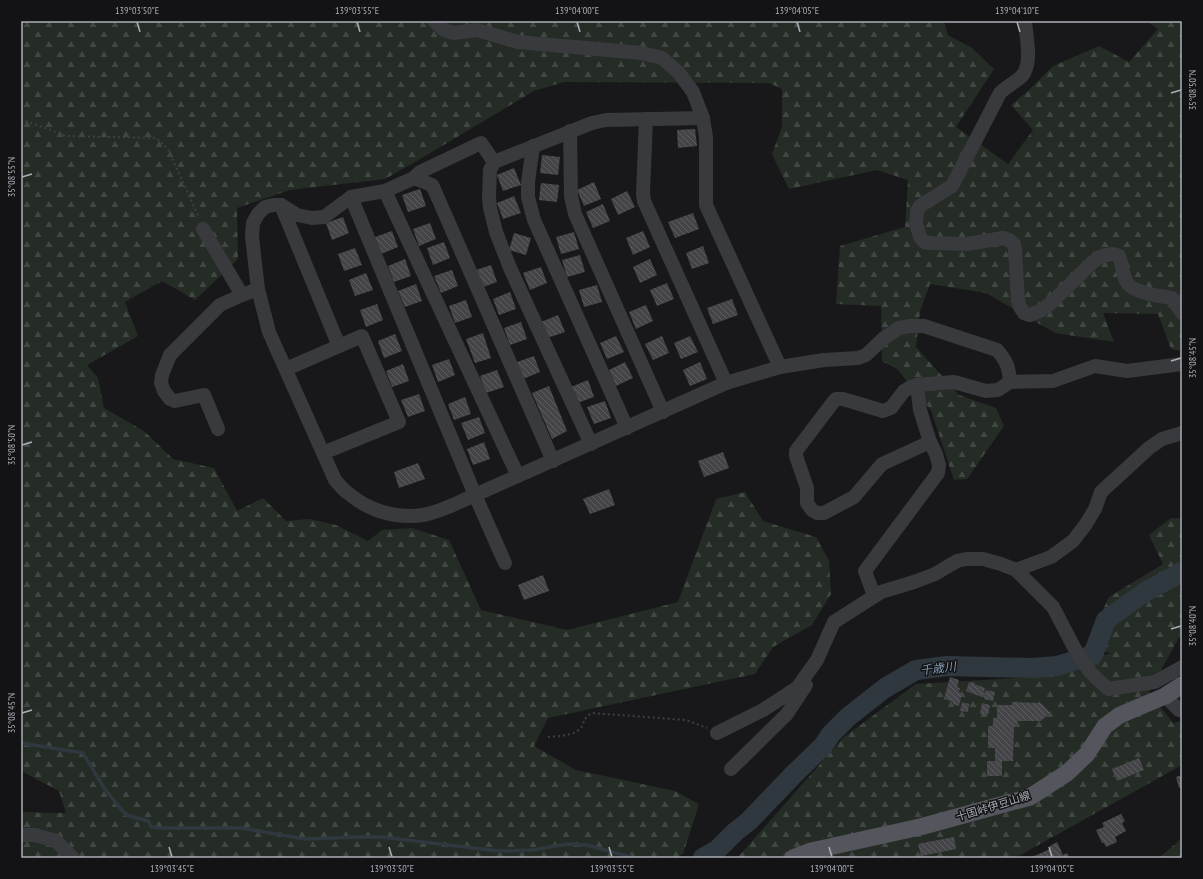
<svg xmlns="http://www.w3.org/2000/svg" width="1203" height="879" viewBox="0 0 1203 879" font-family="'PT Sans Narrow','Noto Sans JP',sans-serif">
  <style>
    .forest { fill: url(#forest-firs) }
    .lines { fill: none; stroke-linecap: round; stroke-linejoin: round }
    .stream { stroke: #30383f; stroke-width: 3.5 }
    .river { stroke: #30383f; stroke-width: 20 }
    .building { fill: url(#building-back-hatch) }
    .path { stroke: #3f4045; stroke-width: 2; stroke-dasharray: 2 3; stroke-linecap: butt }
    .minor { stroke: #393a3e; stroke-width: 14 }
    .major { stroke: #55565d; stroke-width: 17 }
    .ticks { fill: none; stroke: #abaeb8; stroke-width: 1.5 }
    .labels { text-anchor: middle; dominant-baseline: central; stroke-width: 3; stroke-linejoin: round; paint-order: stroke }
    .street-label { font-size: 11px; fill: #abaeb8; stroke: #131315 }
    .water-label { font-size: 12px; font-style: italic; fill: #849ab1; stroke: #131315 }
    .neatline { fill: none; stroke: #abaeb8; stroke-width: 1.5 }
    .ticks-label { font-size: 10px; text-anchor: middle; fill: #abaeb8 }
  </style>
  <defs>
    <pattern id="forest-firs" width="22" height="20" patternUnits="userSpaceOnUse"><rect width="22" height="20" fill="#242c25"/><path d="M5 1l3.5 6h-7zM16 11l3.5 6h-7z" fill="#414843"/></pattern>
    <pattern id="building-back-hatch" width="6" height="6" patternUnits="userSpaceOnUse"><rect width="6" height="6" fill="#454549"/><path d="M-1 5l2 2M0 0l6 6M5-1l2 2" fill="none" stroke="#5d5d61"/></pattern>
  </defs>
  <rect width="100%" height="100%" fill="#18181a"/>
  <g class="forest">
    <path d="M21,21H944L948,35L972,48L994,69L956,127L1008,164L1033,130L1011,105L1029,90L1053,66L1099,46L1129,62L1158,29L1147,21H1182V351L1171,349L1158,314L1103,313L1114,342L1055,333L986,293L930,284L920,311L916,347L959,395L996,408L1004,426L967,479L954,480L931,410L897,369L882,361L881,306L836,304L840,246L905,227L908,180L877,170L789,189L772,154L782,127V89L769,83L564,82L534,91L422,158L385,179L290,190L237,208L238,259L195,300L162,281L125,302L138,336L87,365L98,378L104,408L144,431L173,459L214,468L237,511L263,498L286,521L309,519L336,525L368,541L382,530L412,528L449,540L481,610L567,630L678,602L716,499L745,492L763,521L816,537L829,561L831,594L812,625L773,647L755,674L548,718L534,746L576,770L675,791L699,804L683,854L675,858H21V812L66,813L59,791L21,771Z"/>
    <path d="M1171,518H1182V632L1149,692L1173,723L1182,721V765L1015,858H737L844,737L916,684L1036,677L1111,653L1085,647L1109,597L1163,564L1149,535Z"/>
    <path d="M1182,838V858H1159Z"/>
  </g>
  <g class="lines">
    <path class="stream" d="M21,743L83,753L104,788L126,815L148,821L151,827L161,828H242L304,839L360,837H381L499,851L533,850L567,844L587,845L634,858"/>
    <path class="river" d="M703,858L717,850L735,832L749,821L793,775L823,746L831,734L848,717L885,688L916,670L947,666L1033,668L1057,666L1093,655L1106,620L1145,592L1182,572"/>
  </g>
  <g class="building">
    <path d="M695,129L697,146L678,148L677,130Z"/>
    <path d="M542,155L560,157L558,175L540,173Z"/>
    <path d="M514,168L521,185L503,191L497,175Z"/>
    <path d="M594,182L601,199L584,206L577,190Z"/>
    <path d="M541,183L559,185L557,202L539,200Z"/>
    <path d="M420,189L426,206L408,212L402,195Z"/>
    <path d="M627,191L635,207L618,215L611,199Z"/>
    <path d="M514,196L521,213L503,219L497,203Z"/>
    <path d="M603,204L610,221L593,228L586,212Z"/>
    <path d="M693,213L699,229L675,238L668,222Z"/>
    <path d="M343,217L349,233L332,240L326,223Z"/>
    <path d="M430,223L436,239L419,246L413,229Z"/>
    <path d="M392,231L398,247L381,254L375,237Z"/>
    <path d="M643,231L650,247L633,255L626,238Z"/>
    <path d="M574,232L579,249L561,254L556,237Z"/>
    <path d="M514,233L531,238L526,255L509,250Z"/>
    <path d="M444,242L450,258L433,265L427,248Z"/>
    <path d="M703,246L709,263L692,269L686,253Z"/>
    <path d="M355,248L362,265L344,271L338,254Z"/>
    <path d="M580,255L585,272L567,277L562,260Z"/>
    <path d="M405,259L411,276L394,282L388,266Z"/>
    <path d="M650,259L657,275L640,283L633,267Z"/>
    <path d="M491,265L497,282L480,288L473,271Z"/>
    <path d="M541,267L547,283L530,290L523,273Z"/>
    <path d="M452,270L458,286L441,293L434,276Z"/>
    <path d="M366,273L373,290L355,296L349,280Z"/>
    <path d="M667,283L674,299L657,306L650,290Z"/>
    <path d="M416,284L422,301L405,307L398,291Z"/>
    <path d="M597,285L602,302L584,307L579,290Z"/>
    <path d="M510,292L516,309L499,315L493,299Z"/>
    <path d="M732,299L738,315L713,324L707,308Z"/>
    <path d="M466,300L472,317L455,323L449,306Z"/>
    <path d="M377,304L383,320L366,327L360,310Z"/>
    <path d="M646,305L653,321L636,329L629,312Z"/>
    <path d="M558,315L565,332L547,338L541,322Z"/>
    <path d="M521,322L527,339L510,345L504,328Z"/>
    <path d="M483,333L491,358L475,363L466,339Z"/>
    <path d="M395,334L402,351L384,358L378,341Z"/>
    <path d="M616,336L624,352L607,359L600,343Z"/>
    <path d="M662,336L669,353L653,360L645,344Z"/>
    <path d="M690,336L698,352L681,359L674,343Z"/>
    <path d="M534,356L540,372L523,379L517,362Z"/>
    <path d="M449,359L455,375L438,382L432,365Z"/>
    <path d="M625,362L633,378L616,386L609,370Z"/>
    <path d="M700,362L707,379L690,386L683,370Z"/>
    <path d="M403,364L409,381L392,387L386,371Z"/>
    <path d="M497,370L504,387L486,393L480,376Z"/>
    <path d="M588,380L594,397L577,403L571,387Z"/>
    <path d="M549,386L567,431L552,439L532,393Z"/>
    <path d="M419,394L425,411L408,417L401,400Z"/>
    <path d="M465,397L471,414L454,420L448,404Z"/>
    <path d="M605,401L611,418L594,424L587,407Z"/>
    <path d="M479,417L485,433L468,440L461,423Z"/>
    <path d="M484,442L490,459L473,465L467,449Z"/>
    <path d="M723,452L729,468L704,477L698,461Z"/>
    <path d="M418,463L425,479L399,488L394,472Z"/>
    <path d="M609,489L615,505L590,514L583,499Z"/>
    <path d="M543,575L549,591L524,600L518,585Z"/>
    <path d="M950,677L959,680L957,687L960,688L959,692L962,693L959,706L953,704V702L944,699Z"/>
    <path d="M969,682L985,688L982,697L966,691Z"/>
    <path d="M986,690L995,692L993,701L984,699Z"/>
    <path d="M962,702L969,704L968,712L960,711Z"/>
    <path d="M1012,702L1041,703L1050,713L1041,721H1017V726H1014L1013,761H1002V776H987V761H995V748H988V726H993V718H997V705H1012Z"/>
    <path d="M982,703L990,705L988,715L980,714Z"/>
    <path d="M1139,758L1144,770L1117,781L1112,769Z"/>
    <path d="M1182,775V787L1179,788L1176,777Z"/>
    <path d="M1121,814L1125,821L1122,823L1126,831L1115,837L1117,842L1106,847L1104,843H1102L1096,830L1104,827L1102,823Z"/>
    <path d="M954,837L956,849L921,856L918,844Z"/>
    <path d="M1057,842L1063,855L1067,853L1070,858H1030L1050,849V846Z"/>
  </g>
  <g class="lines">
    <g class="path">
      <path d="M21,119L66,136L156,138L168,149L199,218"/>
      <path d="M548,737C558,736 572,736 580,729C585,723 582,720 591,713L686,720L707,728"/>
    </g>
    <g class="minor">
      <path d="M434,21L444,30L454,33L477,30L518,42L642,53L662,58L679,73L693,92L703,118L706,137V205L780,367"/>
      <path d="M1025,21C1026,37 1033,63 1022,76C1017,81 1006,87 1000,93L952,186L920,206L917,212L916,223L920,237L924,242L930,243L967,244L1003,238L1009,240L1014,244L1015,250L1018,300L1020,307L1024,313L1030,315L1040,311L1051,303L1093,262L1100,257L1106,255L1113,254L1119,256C1122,264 1123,274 1126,281C1131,293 1160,296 1172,298L1182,313"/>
      <path d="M703,118L606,120L592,123L494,162L481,143L420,172L414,178L385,191L351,197L324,217L312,218L297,215L281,205H273L265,207L258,214L253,223L252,237L258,289L269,332L335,480C339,484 343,490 348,493C369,511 396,519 423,515C441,512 459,502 475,495L726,383L780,367L824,360L858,358L866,355L884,338L899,328L910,326H924L997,350C1007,361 1009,368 1010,382"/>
      <path d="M646,119L643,194L644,201L726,383"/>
      <path d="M570,131L571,196L575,214L663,412"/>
      <path d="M533,146L528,182V197L534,220L627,428"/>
      <path d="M494,162L490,170L489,197L490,208L496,232L510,268L591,444"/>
      <path d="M414,178L432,185L434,189L553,461"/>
      <path d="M385,191L518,476"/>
      <path d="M351,197L475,495L505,563"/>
      <path d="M281,205L339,346"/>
      <path d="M203,229L242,295"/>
      <path d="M286,369L362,336L399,422L323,453"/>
      <path d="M218,429L204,395L175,401L170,399L164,391L161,383L162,375L170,355L220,305L242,295L258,289"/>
      <path d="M930,442L882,464L854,497L824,513H817L812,510L807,503V488L796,456V451L834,401L836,399H843L883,411L891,408L904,391L909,388L917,385L954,382L986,391L998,390L1010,382L1053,381L1095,366L1127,371L1182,364"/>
      <path d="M1016,570L1051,557L1073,541L1086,524L1095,509L1101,492L1149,448L1162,439L1182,433"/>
      <path d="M874,596L865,571L938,473L939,465L936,454L930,442L920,410L917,385"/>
      <path d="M1165,696L1179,710H1182"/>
      <path d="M717,733L763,710L797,688L817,660L834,622L881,592L914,582L935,574L957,561L966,559H983L1001,564L1016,570L1053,607L1076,651L1091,673L1108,689L1155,682L1182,667"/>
      <path d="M731,769L787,714L806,685"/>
      <path d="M21,835H35L56,841L73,858"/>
    </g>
    <path class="major" d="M793,858L811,851L920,827L1030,797L1067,773L1087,754L1105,726L1120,715L1165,696L1182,685"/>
  </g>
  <path class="ticks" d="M137,22L140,32M357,22L360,32M577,22L580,32M797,22L800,32M1017,22L1020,32M1171,93L1181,90M22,177L32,174M1171,361L1181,358M22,445L32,442M1171,629L1181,626M22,713L32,710M169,847L172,857M389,847L392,857M609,847L612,857M829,847L832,857M1049,847L1052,857"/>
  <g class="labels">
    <g class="street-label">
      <text transform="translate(993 806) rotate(-17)">十国峠伊豆山線</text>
    </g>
    <g class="water-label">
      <text transform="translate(938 668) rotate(-7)">千歳川</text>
    </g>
  </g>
  <rect width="1203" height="879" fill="none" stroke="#131315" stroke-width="44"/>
  <rect x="22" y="22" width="1159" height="835" class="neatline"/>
  <g class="ticks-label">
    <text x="137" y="14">139°03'50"E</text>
    <text x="357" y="14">139°03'55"E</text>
    <text x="577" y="14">139°04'00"E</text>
    <text x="797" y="14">139°04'05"E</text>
    <text x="1017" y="14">139°04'10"E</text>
    <text transform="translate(1192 90) rotate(-90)" y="4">35°08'50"N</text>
    <text transform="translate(11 177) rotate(-90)" y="4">35°08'55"N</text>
    <text transform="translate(1192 358) rotate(-90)" y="4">35°08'45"N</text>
    <text transform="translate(11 445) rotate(-90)" y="4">35°08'50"N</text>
    <text transform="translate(1192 626) rotate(-90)" y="4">35°08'40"N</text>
    <text transform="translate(11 713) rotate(-90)" y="4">35°08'45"N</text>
    <text x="172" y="872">139°03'45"E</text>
    <text x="392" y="872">139°03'50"E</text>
    <text x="612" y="872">139°03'55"E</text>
    <text x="832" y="872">139°04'00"E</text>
    <text x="1052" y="872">139°04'05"E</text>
  </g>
</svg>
